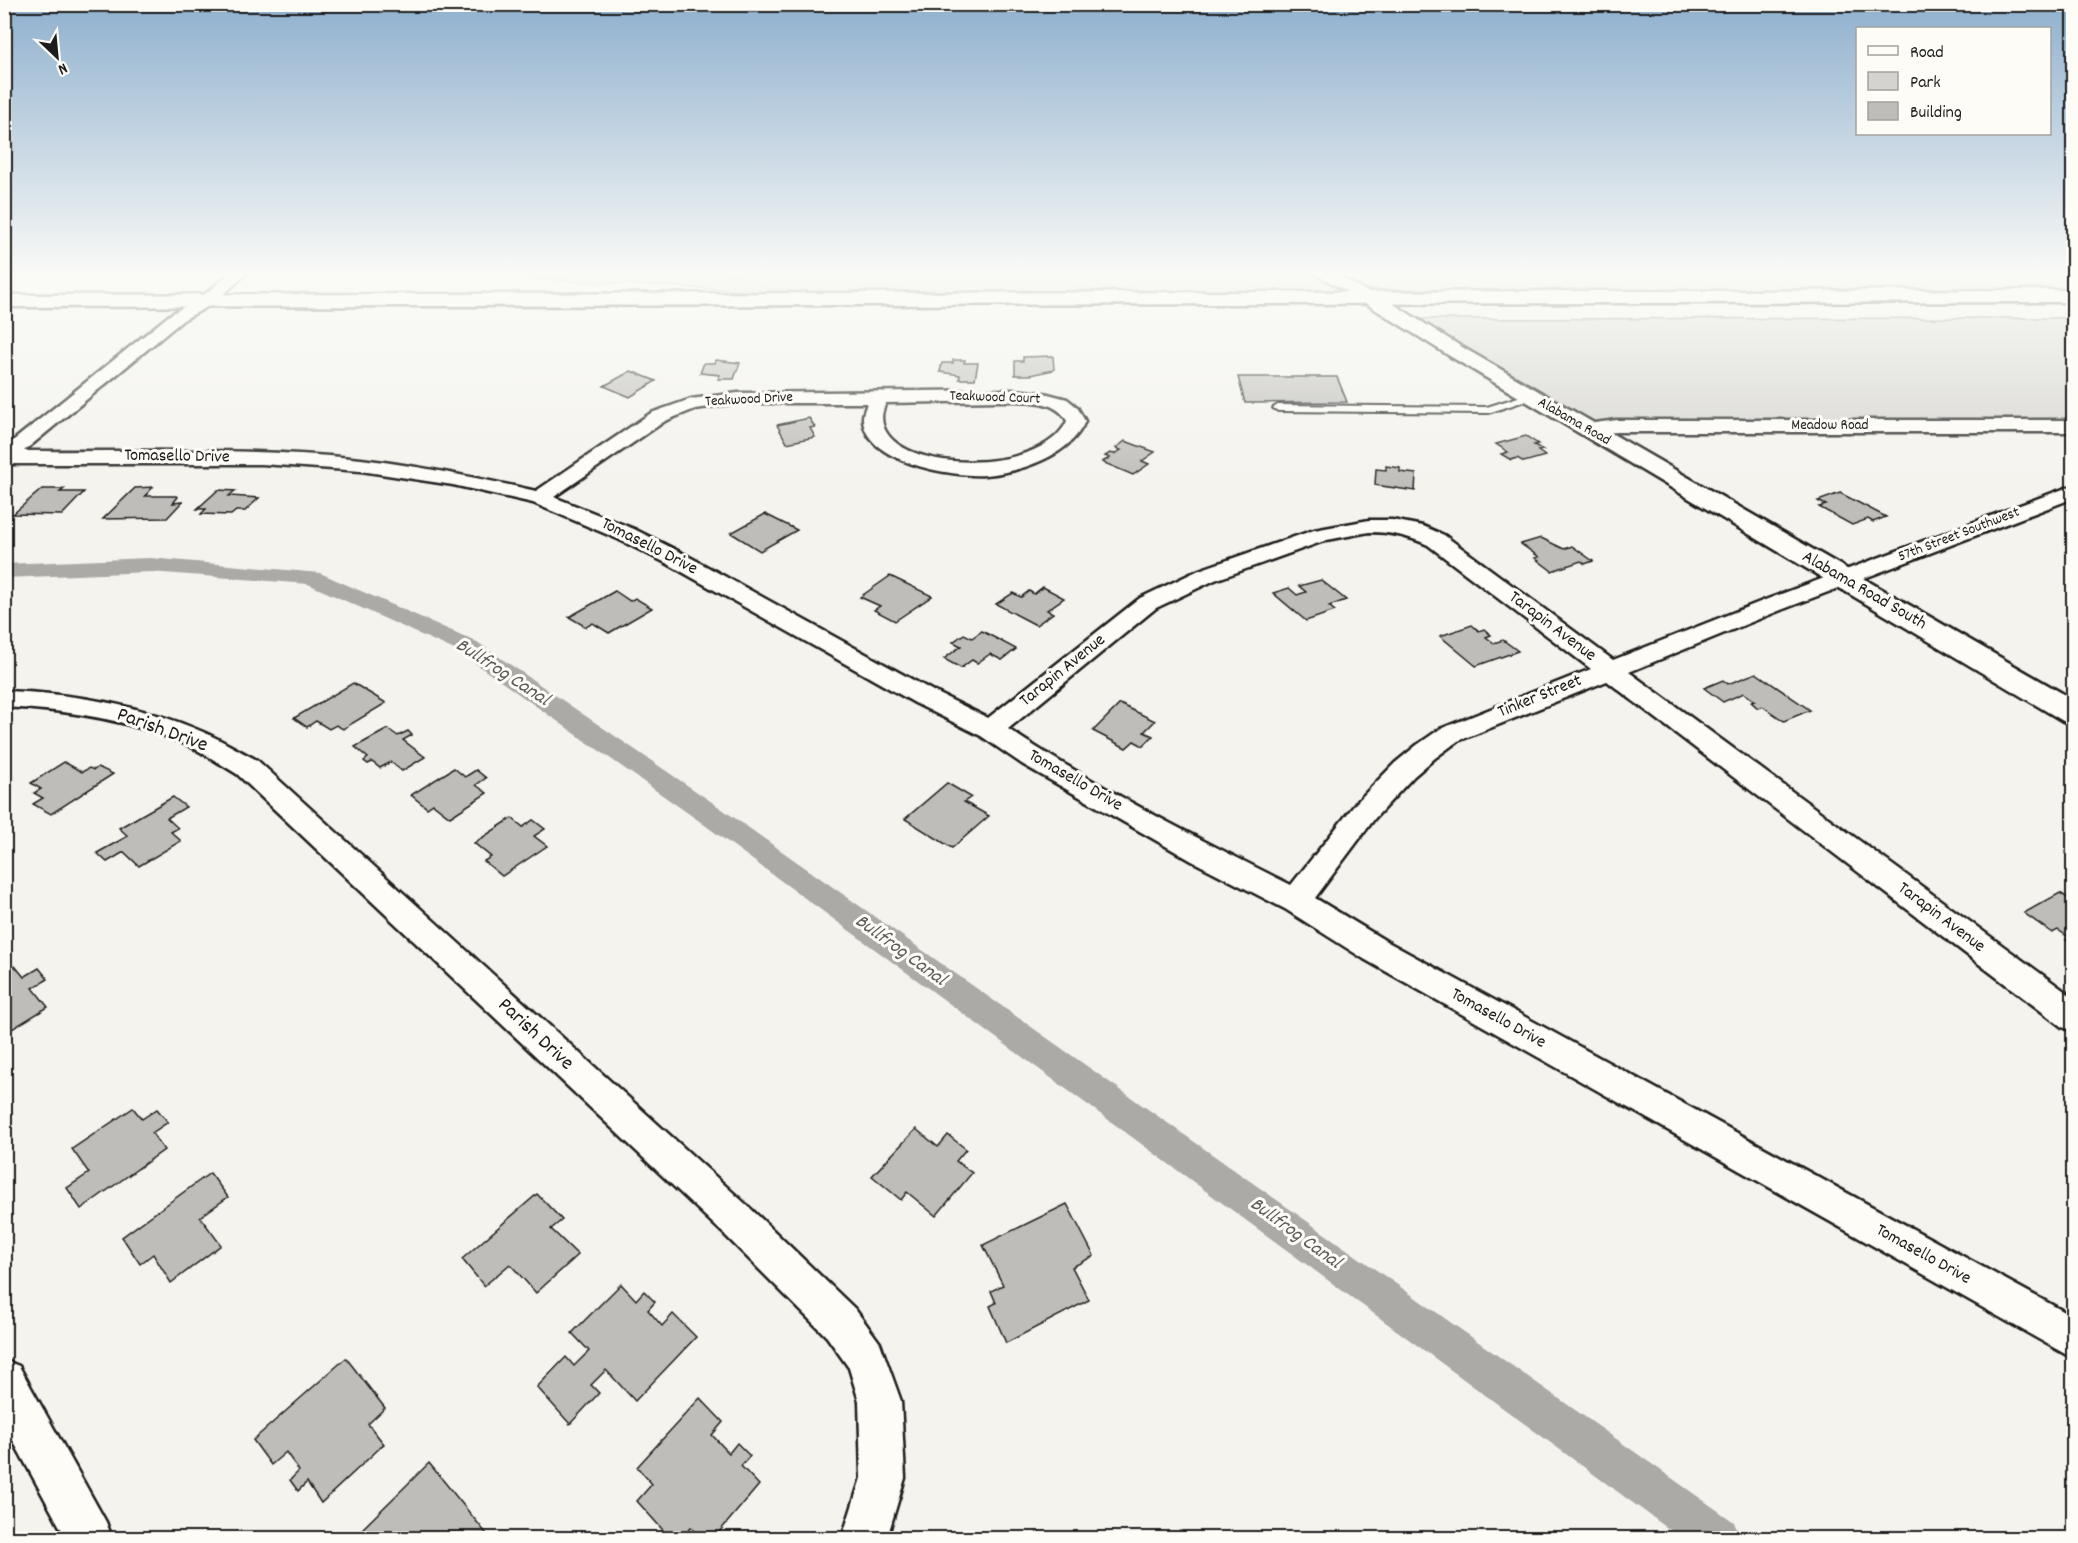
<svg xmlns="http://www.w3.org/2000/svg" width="2078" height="1543" viewBox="0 0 2078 1543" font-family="Dekko,sans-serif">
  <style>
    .green { fill: #d4d3cf; stroke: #787876; stroke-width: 1.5 }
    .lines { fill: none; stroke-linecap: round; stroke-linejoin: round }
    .canal { fill: #abaaa6; fill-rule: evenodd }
    .building { fill: #bebdba; stroke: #1c1c1c; stroke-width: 1.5 }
    .lane-casing { stroke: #1c1c1c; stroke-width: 4 }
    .street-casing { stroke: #1c1c1c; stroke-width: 5 }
    .secondary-casing { stroke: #1c1c1c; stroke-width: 5 }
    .highway-casing { stroke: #1c1c1c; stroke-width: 5 }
    .lane { fill: #fdfcf7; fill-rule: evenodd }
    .street { fill: #fdfcf7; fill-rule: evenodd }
    .secondary { fill: #fdfcf7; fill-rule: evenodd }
    .highway { fill: #fdfcf7; fill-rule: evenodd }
    .labels { text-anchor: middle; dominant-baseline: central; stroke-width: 6; stroke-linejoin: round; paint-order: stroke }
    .far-street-label { font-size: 15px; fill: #1c1c1c; stroke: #fdfcf7 }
    .street-label { font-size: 18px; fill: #1c1c1c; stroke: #fdfcf7 }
    .water-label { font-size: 20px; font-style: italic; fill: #5c5c5a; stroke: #fdfcf7 }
    .near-street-label { font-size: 21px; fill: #1c1c1c; stroke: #fdfcf7 }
  </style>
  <rect width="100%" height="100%" fill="#f4f3ee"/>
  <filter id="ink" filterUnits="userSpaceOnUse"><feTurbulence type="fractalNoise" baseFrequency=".0167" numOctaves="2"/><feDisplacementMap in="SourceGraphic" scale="12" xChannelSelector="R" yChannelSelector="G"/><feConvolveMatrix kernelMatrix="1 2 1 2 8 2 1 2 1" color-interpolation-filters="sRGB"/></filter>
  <g filter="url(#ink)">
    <g class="green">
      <path d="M471,273H2073L2074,293L801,294L470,275Z"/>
      <path d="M2073,318V424L1604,433L1413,319Z"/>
    </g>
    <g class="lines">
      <path class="canal" d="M150,558L320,573L477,642L722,809L1734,1522L1740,1538H1681L702,823L459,652L308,584L150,572L4,578V564Z"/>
    </g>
    <g class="building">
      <path d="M1053,356L1054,370L1030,375H1015V361H1023V357Z"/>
      <path d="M716,360L740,363L734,379H718L720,375L700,373L704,363H715Z"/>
      <path d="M953,360H965L964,363H978L975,379H959L960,375L940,372L942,363H953Z"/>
      <path d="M631,371L656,381L630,397L604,386Z"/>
      <path d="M1238,377H1337L1347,402L1245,403Z"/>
      <path d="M809,418L815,427L810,428L815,437L787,443L777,425Z"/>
      <path d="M1526,436L1538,444L1534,445L1543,450L1538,451L1545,456L1524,462L1517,458L1511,460L1501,454L1508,452L1496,444Z"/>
      <path d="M1125,441L1155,452L1142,461L1149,464L1133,475L1102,462L1110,458L1105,456L1110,453L1114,454L1121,450L1116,448Z"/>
      <path d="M1386,466L1400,468V472L1416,474L1415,491L1375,485L1376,469L1386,470Z"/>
      <path d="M153,487L145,496H176L178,497L173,503L182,502L167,518L103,519L135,488Z"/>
      <path d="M42,489H64L60,492H84L62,515L13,514Z"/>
      <path d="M218,490L235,491L229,496L259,498L245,511H236L231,515L201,514L206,509H197Z"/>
      <path d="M1840,493L1886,517L1873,522L1868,519L1852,525L1819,507L1826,505L1818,501Z"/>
      <path d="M765,514L797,530L760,551L731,533Z"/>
      <path d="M1541,538L1564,549L1572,546L1593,561L1585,564L1581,561L1552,571L1535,558L1539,557L1521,544Z"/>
      <path d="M890,576L932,596L895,621L874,610L880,606L860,597Z"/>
      <path d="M1321,580L1346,600L1329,606L1335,611L1306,621L1273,593L1289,588L1297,595L1306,592L1299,586Z"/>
      <path d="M1043,587L1064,598L1047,610L1053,613L1036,625L996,604L1013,593L1021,597L1029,591L1034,594Z"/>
      <path d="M615,591L630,601L635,598L652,608L609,633L593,623L586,627L569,617Z"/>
      <path d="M1472,625L1479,631L1484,629L1491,635L1486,637L1494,643L1503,640L1518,651L1476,666L1440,636Z"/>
      <path d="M982,631L1016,649L1002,660L990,654L977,663L972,660L961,668L944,659L961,646L953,642L964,634L972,638Z"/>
      <path d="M1756,673L1810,710L1784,721L1762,706L1758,708L1751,702L1755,701L1744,693L1723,702L1704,688L1723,680L1728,684Z"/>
      <path d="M353,683L386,703L343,729L336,725L329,729L316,721L307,727L294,718Z"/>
      <path d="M1120,704L1155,721L1144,732L1153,736L1143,746L1134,741L1126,748L1093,731Z"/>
      <path d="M388,729L398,736L408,731L412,735L403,740L425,757L402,771L391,762L380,768L372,762L368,764L364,761L368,758L355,747Z"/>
      <path d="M64,762L82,772L89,768L94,770L98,767L113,774L51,814L33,804L43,798L34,793L41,789L31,783Z"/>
      <path d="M454,768L465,777L476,770L486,778L476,785L487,793L450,817L433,804L427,808L411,795Z"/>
      <path d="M947,783L971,797L964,802L989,816L952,848L905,819Z"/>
      <path d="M173,797L186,807L167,818L178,828L171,832L181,841L139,866L124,852L107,862L97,853L128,836L119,828Z"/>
      <path d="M512,818L523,827L533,820L545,829L534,836L547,846L502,876L484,861L491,857L474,843Z"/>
      <path d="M2060,893L2074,902V946L2066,940L2070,938L2058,930L2052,933L2024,913Z"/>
      <path d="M15,966L24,977L39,968L48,979L33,988L48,1007L4,1034V973Z"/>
      <path d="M133,1108L142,1119L157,1109L168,1122L152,1133L164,1150L81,1209L67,1188L89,1173L72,1149Z"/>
      <path d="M916,1129L938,1147L948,1135L966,1149L956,1161L972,1173L936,1216L907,1192L901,1200L872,1176Z"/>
      <path d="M210,1173L228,1197L200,1217L221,1245L171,1283L153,1254L140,1264L122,1237Z"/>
      <path d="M537,1194L562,1220L551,1229L578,1255L536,1293L510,1264L484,1286L462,1259Z"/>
      <path d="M1067,1204L1094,1256L1072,1267L1089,1300L1006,1343L990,1306L996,1303L991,1291L1003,1285L983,1245Z"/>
      <path d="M621,1284L636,1300L644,1291L655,1302L648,1310L662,1326L673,1314L696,1337L635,1401L606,1370L591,1385L599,1393L570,1424L537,1387L566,1357L574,1366L589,1351L572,1333Z"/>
      <path d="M346,1358L385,1408L368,1424L384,1444L321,1503L307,1482L298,1491L290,1480L299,1471L286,1452L271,1465L253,1440Z"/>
      <path d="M700,1398L723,1422L712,1435L729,1453L737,1443L750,1456L741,1466L759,1485L714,1538H701L691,1527L682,1538H670L637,1501L652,1484L637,1467Z"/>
      <path d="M429,1463L490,1538H353Z"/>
    </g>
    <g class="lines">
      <g class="lane-casing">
        <path id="lane" d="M1531,393L1536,396L1534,398L1488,413L1278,411L1273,408L1278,405L1487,407Z"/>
      </g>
      <g class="street-casing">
        <g id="street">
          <path d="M230,273H247L214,303L183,320L24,451C136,452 250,447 361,459C420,466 478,478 536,491L651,413L691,399L738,393L1014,390L1044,393L1067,399L1077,407L1085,421C1071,456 1020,472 985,475C952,477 862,462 863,417C863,413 866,407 867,403H738L695,409L665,421L554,497L634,529L684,554L933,691L988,718L1140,598L1199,570L1314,530L1369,520H1392L1423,526L1444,535L1613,660L1765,600L2074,485V498L1781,610L1629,672L2074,998V1031L2062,1027L1607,681L1458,741L1435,758L1414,776L1375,818L1315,898L1386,941L2074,1317V1359L1364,959L1285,909L1192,861L1022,764L981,736L915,703L668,564L618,539L533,503L453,485L361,471L262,464H4V448L171,314L202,297ZM998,401C1020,401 1056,398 1067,421C1042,478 882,474 882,417C882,413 884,407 886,403ZM1369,532C1391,532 1408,536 1428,545L1591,669L1440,729L1417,745L1395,763L1356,803L1291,885C1195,837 1098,788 1008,729L1156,608L1215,580L1327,540Z"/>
          <path d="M1314,273H1334L1380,299L1372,304L1366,302Z"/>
          <path d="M1617,420H2074V432H1617L1587,435L1580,433L1578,429L1580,425Z"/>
          <path d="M4,691C72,693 141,705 203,732C222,740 239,751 257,760L750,1208L855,1309L880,1343L901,1401L905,1478L887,1538H842L861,1478L859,1401L849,1368L827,1337L724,1234L237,774C220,764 203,752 185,744C128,719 66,710 4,707Z"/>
          <path d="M4,1360L19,1366L106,1522L112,1538H66L4,1424Z"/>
        </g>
      </g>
      <g class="secondary-casing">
        <path id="secondary" d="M1372,293L1379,295L1462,347L2074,700V724L2063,721L1448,355L1365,303L1362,299L1365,295Z"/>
      </g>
      <g class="highway-casing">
        <path id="highway" d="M2074,290V302L4,307V295Z"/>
      </g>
      <use href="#lane" class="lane"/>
      <use href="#street" class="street"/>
      <use href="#secondary" class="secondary"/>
      <use href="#highway" class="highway"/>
    </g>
  </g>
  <linearGradient id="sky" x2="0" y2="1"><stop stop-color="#8fb0ce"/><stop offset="0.56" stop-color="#fafaf7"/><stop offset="1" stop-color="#fafaf7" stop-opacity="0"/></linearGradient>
  <rect width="2078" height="489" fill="url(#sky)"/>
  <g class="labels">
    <g class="far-street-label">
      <text transform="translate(995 398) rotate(2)">Teakwood Court</text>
      <text transform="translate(749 400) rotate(-3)">Teakwood Drive</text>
      <text transform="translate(1574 422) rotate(30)">Alabama Road</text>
      <text x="1830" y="426">Meadow Road</text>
      <text transform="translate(1959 535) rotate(-21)">57th Street Southwest</text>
    </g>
    <g class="street-label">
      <text transform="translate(177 457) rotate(1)">Tomasello Drive</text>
      <text transform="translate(649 547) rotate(27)">Tomasello Drive</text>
      <text transform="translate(1864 591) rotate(30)">Alabama Road South</text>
      <text transform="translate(1552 627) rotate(37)">Tarapin Avenue</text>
      <text transform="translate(1063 671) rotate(-39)">Tarapin Avenue</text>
      <text transform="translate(1540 697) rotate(-22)">Tinker Street</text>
      <text transform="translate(1075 781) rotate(30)">Tomasello Drive</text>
      <text transform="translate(1941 918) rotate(37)">Tarapin Avenue</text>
      <text transform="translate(1498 1019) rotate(29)">Tomasello Drive</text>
      <text transform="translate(1923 1255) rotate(29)">Tomasello Drive</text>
    </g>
    <g class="water-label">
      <text transform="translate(502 673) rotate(33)">Bullfrog Canal</text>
      <text transform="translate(900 951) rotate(36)">Bullfrog Canal</text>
      <text transform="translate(1295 1234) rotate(36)">Bullfrog Canal</text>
    </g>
    <g class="near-street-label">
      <text transform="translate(162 731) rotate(20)">Parish Drive</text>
      <text transform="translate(535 1035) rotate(43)">Parish Drive</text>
    </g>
  </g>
  <rect width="2078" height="1543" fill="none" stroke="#fdfcf7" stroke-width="24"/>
  <rect x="12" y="12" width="2054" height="1519" fill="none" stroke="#1c1c1c" stroke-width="2" filter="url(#ink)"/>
  <rect x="1856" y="27" width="195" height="108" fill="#fdfcf7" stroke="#a3a29f" stroke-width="1.5"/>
  <rect x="1868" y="46" width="30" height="9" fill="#fdfcf7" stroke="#a3a29f" stroke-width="1.5"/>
  <text x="1910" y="57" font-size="18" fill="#1c1c1c">Road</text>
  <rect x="1868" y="72" width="30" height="18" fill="#d4d3cf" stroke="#a3a29f" stroke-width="1.5"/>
  <text x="1910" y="87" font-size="18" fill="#1c1c1c">Park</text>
  <rect x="1868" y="102" width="30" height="18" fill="#bebdba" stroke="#a3a29f" stroke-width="1.5"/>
  <text x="1910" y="117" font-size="18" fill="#1c1c1c">Building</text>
  <g transform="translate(57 57) rotate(154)" stroke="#fdfcf7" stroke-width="4.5" paint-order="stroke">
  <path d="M0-4.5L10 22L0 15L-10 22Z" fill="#1c1c1c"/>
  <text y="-9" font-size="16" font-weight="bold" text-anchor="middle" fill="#1c1c1c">N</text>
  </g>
</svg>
